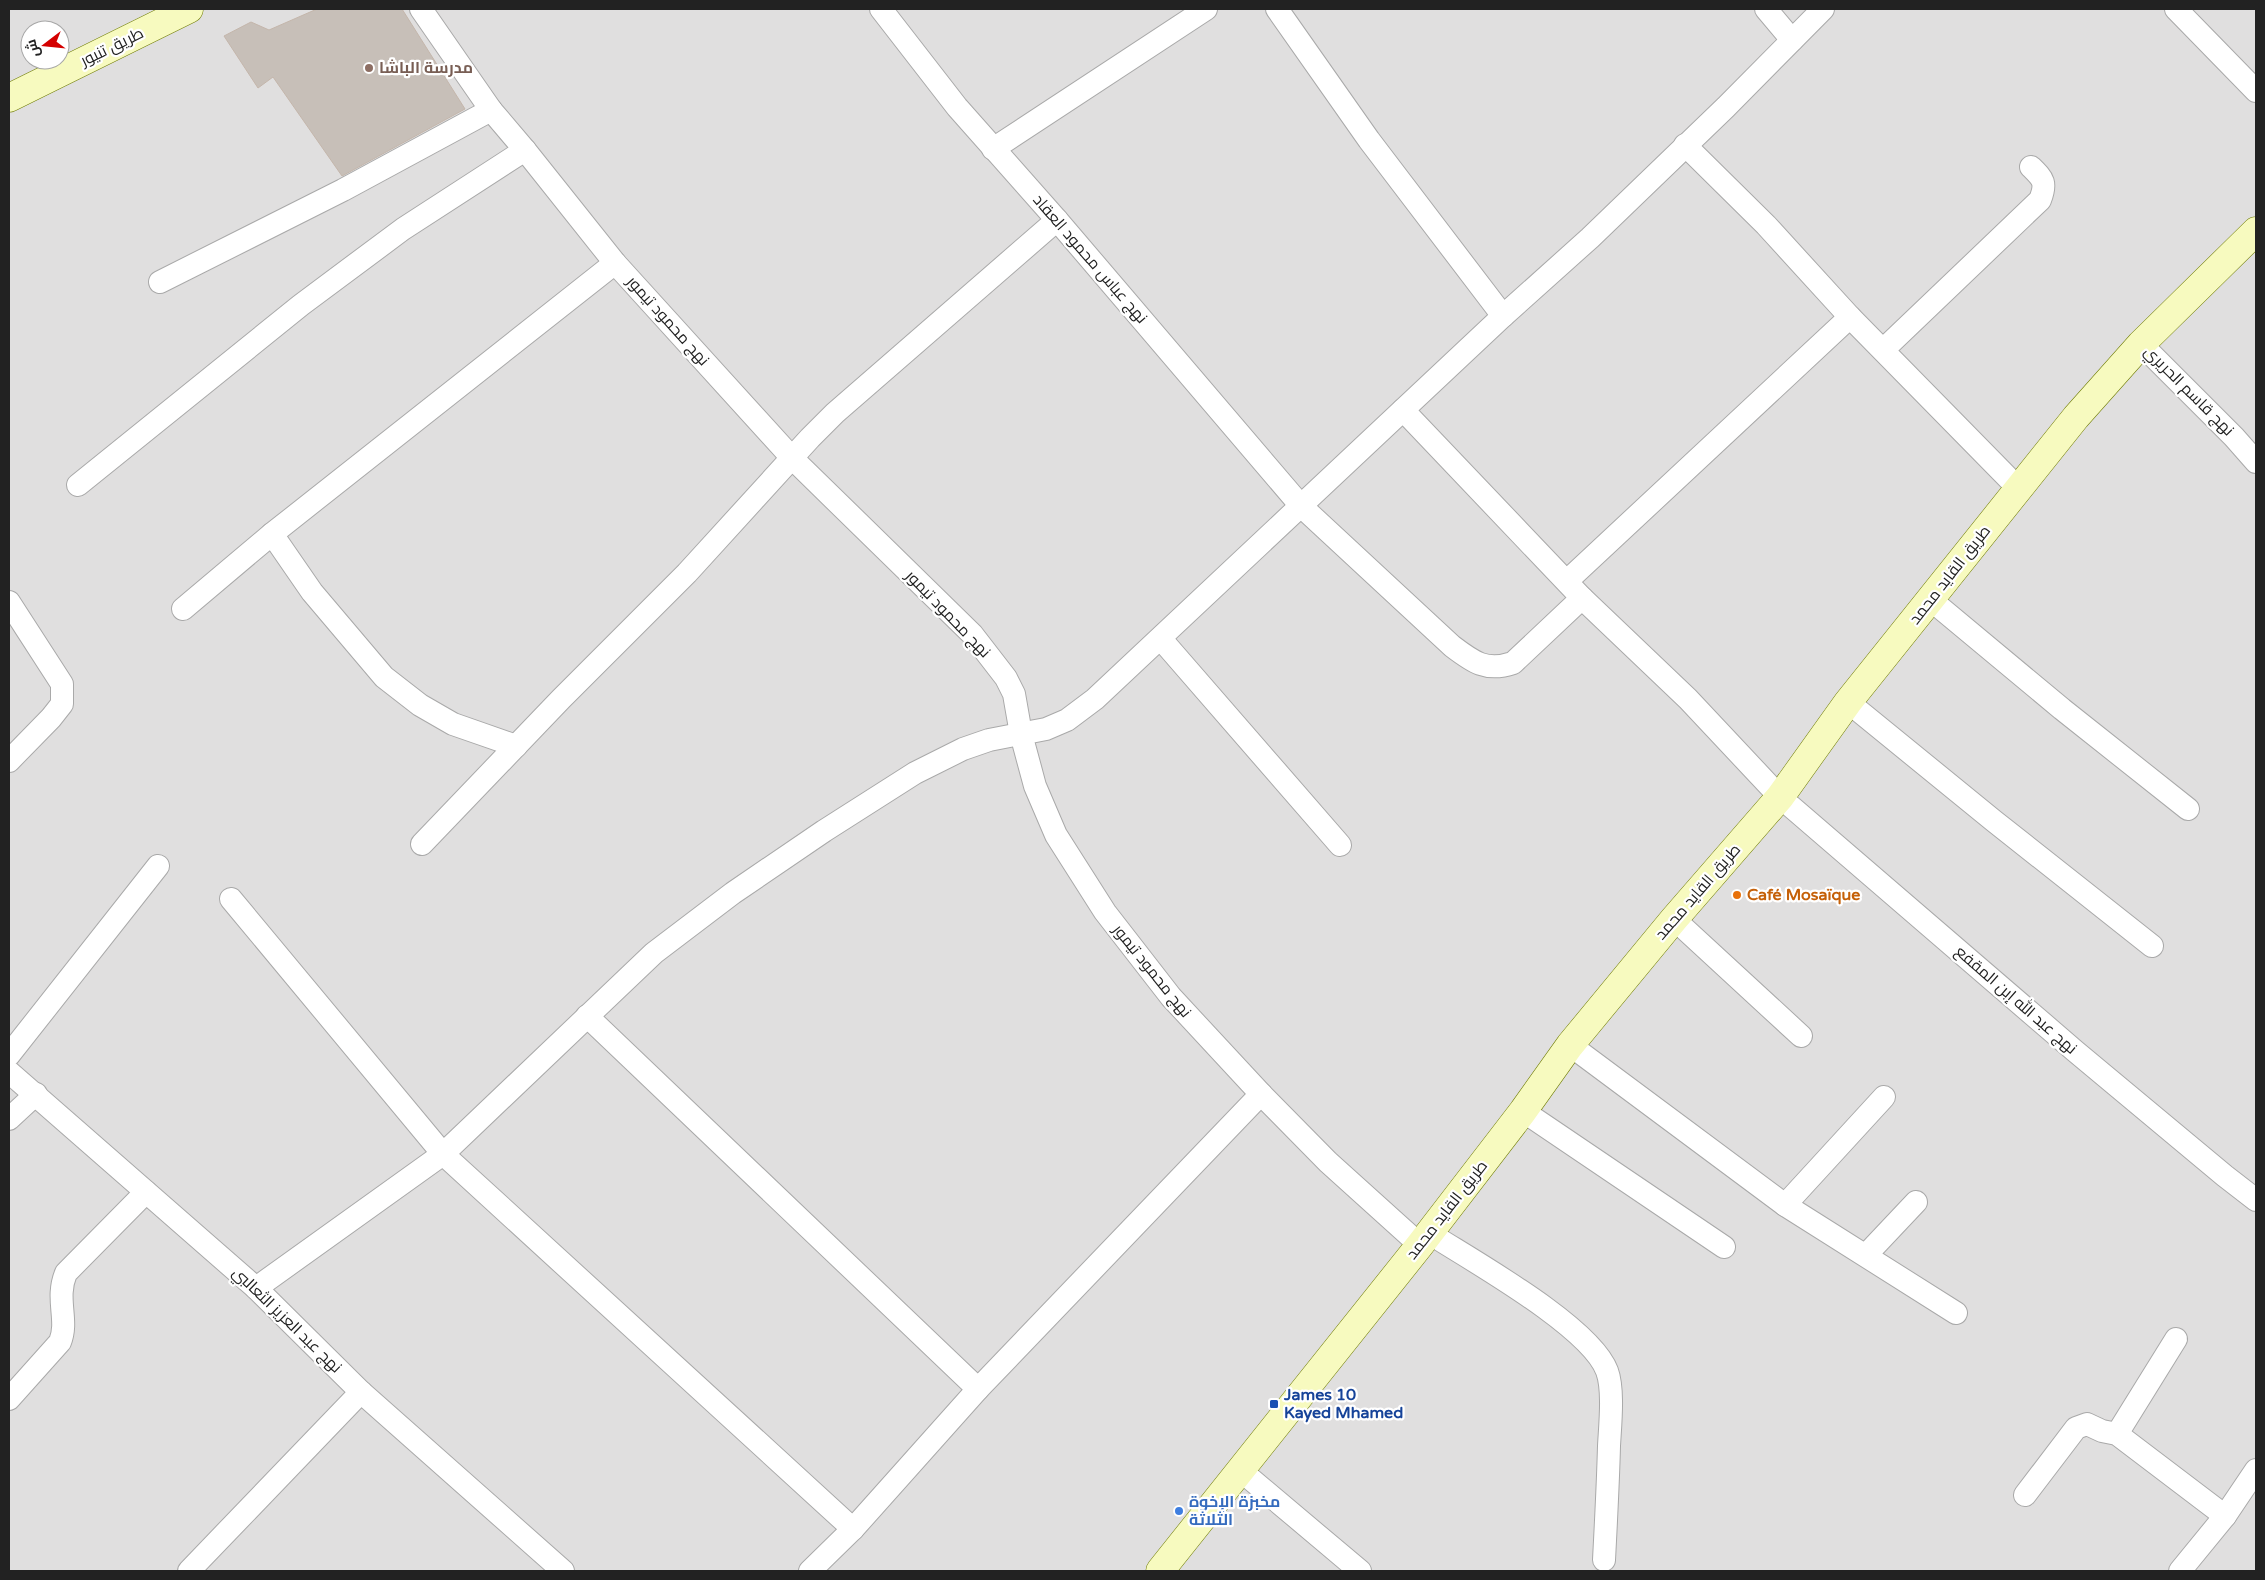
<svg xmlns="http://www.w3.org/2000/svg" width="2265" height="1580" viewBox="0 0 2265 1580" font-family="'Varela Round',Cairo,sans-serif">
  <style>
    .residential { fill: #e0dfdf; fill-rule: evenodd }
    .building { fill: #c7bfb8; stroke: #c4b6ab }
    .lines { fill: none; stroke-linecap: round; stroke-linejoin: round }
    .street-casing { stroke: #a9a9a9; stroke-width: 24 }
    .secondary-casing { stroke: #707d05; stroke-width: 29 }
    .street { stroke: #fff; stroke-width: 22 }
    .secondary { stroke: #f7fabf; stroke-width: 28 }
    .education-dot { fill: #8d6e63; stroke: #fff; stroke-width: 2 }
    .food-dot { fill: #e8710a; stroke: #fff; stroke-width: 2 }
    .transit-dot { fill: #1a4fb4; stroke: #fff; stroke-width: 2 }
    .shop-dot { fill: #3f7fe0; stroke: #fff; stroke-width: 2 }
    .labels { text-anchor: middle; dominant-baseline: central; stroke-width: 4.5; stroke-linejoin: round; paint-order: stroke }
    .street-label { font-size: 16px; fill: #222; stroke: #fff }
    .education-label { font-size: 16px; font-weight: bold; fill: #785e54; stroke: #fff; text-anchor: start }
    .food-label { font-size: 16px; font-weight: bold; fill: #c56008; stroke: #fff; text-anchor: start }
    .transit-label { font-size: 16px; font-weight: bold; fill: #164399; stroke: #fff; text-anchor: start }
    .shop-label { font-size: 16px; font-weight: bold; fill: #366cbe; stroke: #fff; text-anchor: start }
  </style>
  <rect width="100%" height="100%" fill="#f2efe9"/>
  <path class="residential" d="M9,9H2256V1571H9ZM30,30H60V60H30Z"/>
  <path class="building" d="M317,9H402L465,109L342,176L273,77L258,88L224,36L251,22L269,30Z"/>
  <g class="lines">
    <g class="street-casing">
      <g id="street">
        <path d="M421,9L491,110L525,150L615,263L793,459L972,634L1006,678L1014,694L1021,734L1035,786L1056,835L1105,912L1171,997L1261,1094L1328,1162L1420,1245"/>
        <path d="M881,9L957,107L1057,220L1301,506L1452,646C1473,662 1486,672 1513,663L1582,598"/>
        <path d="M1277,9L1369,140L1503,316"/>
        <path d="M1766,9L1792,40"/>
        <path d="M2176,9L2256,91"/>
        <path d="M1685,145L1766,225L1850,317L2018,488"/>
        <path d="M993,149L1206,9"/>
        <path d="M160,282L343,190L491,110"/>
        <path d="M2141,344L2234,437L2256,462"/>
        <path d="M1883,350L2040,200C2047,182 2043,179 2031,167"/>
        <path d="M1403,410L1582,598L1688,699L1780,797L2075,1051L2225,1176L2256,1200"/>
        <path d="M78,485L301,305L403,229L525,150"/>
        <path d="M272,534L312,592L384,677L420,705L453,724L516,746"/>
        <path d="M1567,581L1850,317"/>
        <path d="M1931,600L2062,709L2188,809"/>
        <path d="M9,602L62,684V704L51,718L9,761"/>
        <path d="M183,609L272,534L615,263"/>
        <path d="M1161,639L1340,845"/>
        <path d="M1848,702L1994,821L2152,946"/>
        <path d="M422,844L561,699L687,573L810,438L835,413L1057,220"/>
        <path d="M231,899L443,1154L853,1529"/>
        <path d="M1674,919L1801,1036"/>
        <path d="M587,1016L978,1389"/>
        <path d="M1570,1045L1785,1205L1956,1313"/>
        <path d="M9,1055L158,866"/>
        <path d="M9,1072L256,1288L361,1392L563,1571"/>
        <path d="M1523,1111L1724,1247"/>
        <path d="M9,1119L36,1094"/>
        <path d="M1785,1205L1884,1097"/>
        <path d="M1429,1233C1471,1260 1590,1326 1607,1371C1614,1390 1610,1426 1609,1446C1608,1484 1606,1522 1604,1560"/>
        <path d="M1866,1255L1916,1202"/>
        <path d="M256,1288L443,1154L654,953L733,893L824,831L915,773L963,749L989,740L1046,729L1067,720L1095,699L1503,316L1590,238L1726,107L1823,9"/>
        <path d="M9,1399L60,1342C69,1320 55,1299 66,1273L146,1192"/>
        <path d="M2117,1434L2176,1339"/>
        <path d="M1240,1470L1360,1571"/>
        <path d="M2025,1495L2076,1428L2087,1424L2102,1431L2117,1434L2225,1516"/>
        <path d="M189,1571L361,1392"/>
        <path d="M810,1571L853,1529L978,1389L1261,1094"/>
        <path d="M2180,1571L2225,1516L2256,1470"/>
      </g>
    </g>
    <g class="secondary-casing">
      <g id="secondary">
        <path d="M9,98L189,9"/>
        <path d="M1160,1571L1420,1245L1523,1111L1570,1045L1674,919L1780,797L1848,702L2076,417L2141,344L2256,231"/>
      </g>
    </g>
    <use href="#street" class="street"/>
    <use href="#secondary" class="secondary"/>
  </g>
  <circle class="education-dot" cx="369" cy="68" r="5"/>
  <circle class="food-dot" cx="1737" cy="895" r="5"/>
  <rect class="transit-dot" x="1269" y="1399" width="10" height="10" rx="2.5"/>
  <circle class="shop-dot" cx="1179" cy="1511" r="5"/>
  <g class="labels">
    <g class="street-label">
      <text transform="translate(112 47) rotate(-26)">طريق تنيور</text>
      <text transform="translate(1090 259) rotate(49)">نهج عباس محمود العقاد</text>
      <text transform="translate(668 321) rotate(48)">نهج محمود تيمور</text>
      <text transform="translate(2189 391) rotate(45)">نهج قاسم الحريري</text>
      <text transform="translate(1950 575) rotate(-52)">طريق القايد محمد</text>
      <text transform="translate(948 614) rotate(46)">نهج محمود تيمور</text>
      <text transform="translate(1698 892) rotate(-49)">طريق القايد محمد</text>
      <text transform="translate(1152 971) rotate(51)">نهج محمود تيمور</text>
      <text transform="translate(2016 1000) rotate(41)">نهج عبد الله إبن المقفع</text>
      <text transform="translate(1447 1210) rotate(-52)">طريق القايد محمد</text>
      <text transform="translate(287 1320) rotate(44)">نهج عبد العزيز الثعالبي</text>
    </g>
    <g class="education-label">
      <text x="379" y="68">مدرسة الباشا</text>
    </g>
    <g class="food-label">
      <text x="1747" y="895">Café Mosaïque</text>
    </g>
    <g class="transit-label">
      <text x="1284" y="1395">James 10<tspan x="1284" dy="18">Kayed Mhamed</tspan></text>
    </g>
    <g class="shop-label">
      <text x="1189" y="1502">مخبزة الإخوة<tspan x="1189" dy="18">الثلاثة</tspan></text>
    </g>
  </g>
  <rect width="2265" height="1580" fill="none" stroke="#222222" stroke-width="20"/>
  <g transform="translate(45 45) rotate(254)"><circle r="24" fill="#ffffff" stroke="#a7a7a7"/>
  <path d="M0-4L9 19L0 12L-9 19Z" fill="#d40000"/>
  <text y="-8" font-size="14" font-weight="bold" text-anchor="middle" fill="#222222">ش</text>
  </g>
</svg>
